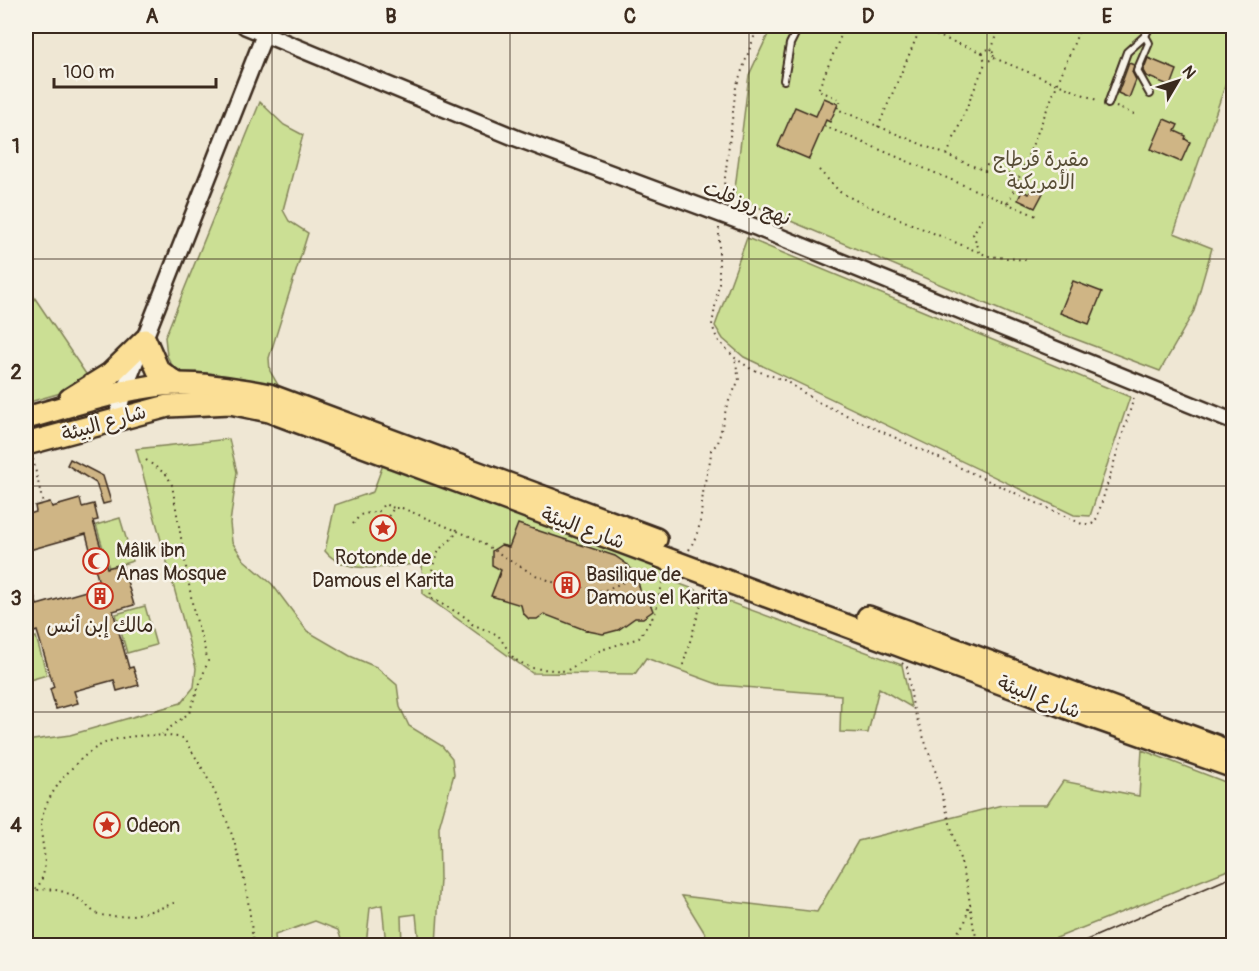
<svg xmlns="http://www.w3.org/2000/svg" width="1259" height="971" viewBox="0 0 1259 971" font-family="Pangolin,'Playpen Sans Arabic',sans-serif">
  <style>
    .green { fill: #cbdf94; stroke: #838459; stroke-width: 1.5 }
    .building { fill: #cfb585; stroke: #3b2a1e; stroke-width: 1.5 }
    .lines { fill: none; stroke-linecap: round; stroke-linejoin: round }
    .service-casing { stroke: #3b2a1e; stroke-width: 10 }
    .tertiary-casing { stroke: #3b2a1e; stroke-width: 20 }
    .trunk-casing { stroke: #3b2a1e; stroke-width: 26 }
    .path { stroke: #3b2a1e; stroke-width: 2; stroke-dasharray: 1.5 4.5; stroke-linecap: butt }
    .service { stroke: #f7f3e8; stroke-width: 6 }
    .tertiary { stroke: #f7f3e8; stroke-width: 15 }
    .trunk { stroke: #fbdf96; stroke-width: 21 }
    .tram { stroke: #3b2a1e; stroke-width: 1.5 }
    .grid { fill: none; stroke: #3b2a1e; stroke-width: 1.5; stroke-opacity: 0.55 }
    .labels { text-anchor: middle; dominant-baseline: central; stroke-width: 5; stroke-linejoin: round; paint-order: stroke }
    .park-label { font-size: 20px; fill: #584e36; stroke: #f7f3e8 }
    .street-label { font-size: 20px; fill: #3b2a1e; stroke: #f7f3e8 }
    .poi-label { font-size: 20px; fill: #3b2a1e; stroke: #f7f3e8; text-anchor: start }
    .neatline { fill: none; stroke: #3b2a1e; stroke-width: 2 }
    .grid-label { font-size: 20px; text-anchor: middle; font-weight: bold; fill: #3b2a1e }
  </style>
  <rect width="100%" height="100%" fill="#efe7d4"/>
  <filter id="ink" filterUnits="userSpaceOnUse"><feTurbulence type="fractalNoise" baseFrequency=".0167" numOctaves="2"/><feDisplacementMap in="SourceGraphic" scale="12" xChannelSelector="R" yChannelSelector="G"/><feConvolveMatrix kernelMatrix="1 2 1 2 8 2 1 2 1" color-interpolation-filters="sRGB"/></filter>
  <g filter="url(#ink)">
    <g class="green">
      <path d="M772,26H1233V63L1174,233L1212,248L1194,311L1160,371L1017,317L734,197L749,75Z"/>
      <path d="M260,102L284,125L303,135L283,210L289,221L308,233L269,358L270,371L278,385L210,373L183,372L173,367L167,356L165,337Z"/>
      <path d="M747,238L1130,397L1090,516L1074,515L744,357L723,339L715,326Z"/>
      <path d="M26,285L90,380L64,392L26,403Z"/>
      <path d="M229,439L237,472L230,523L232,542L244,560L272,584L307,631L350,656L376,667L397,685L400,707L409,726L442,746L452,758L454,774L439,827L440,879L436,945H419L416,914L401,916L402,945H386L382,905L370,908L366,945H343L338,930L315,921L275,935L276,945H26V741L70,735L181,703L194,687L196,668L136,449Z"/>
      <path d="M384,462L668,569L666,579L902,665L911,707L879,688L868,733L840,732L841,695L720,685L646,658L635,674L532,673L423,594L422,563C393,566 346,577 325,551L335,505L373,492Z"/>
      <path d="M120,518L133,561L109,568L96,525Z"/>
      <path d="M145,606L156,645L127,653L116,614Z"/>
      <path d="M36,637L47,675L26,681V640Z"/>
      <path d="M1142,750L1233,785V868L1039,945H712L682,896L817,912L858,841L1002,805H1047L1063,781L1139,796Z"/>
    </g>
    <g class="building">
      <path d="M1148,58L1177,70L1171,86L1146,76L1143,71Z"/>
      <path d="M1129,63L1134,65L1132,72L1136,80L1129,98L1118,93Z"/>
      <path d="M824,98L838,104L830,122L826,120L809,159L778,146L795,107L816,116Z"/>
      <path d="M1164,119L1178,125L1175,131L1186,136L1185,139L1190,142L1181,162L1151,149Z"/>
      <path d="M1032,188L1043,193L1035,208L1018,200L1022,191L1029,194Z"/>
      <path d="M1073,281L1102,292L1089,324L1060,313Z"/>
      <path d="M70,459L103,476L111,502L103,504L96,483L67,465Z"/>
      <path d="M80,499L82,507L94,504L98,520L93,521L107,568L122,564L134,605L113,611L129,668L133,667L139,685L117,691L114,680L74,691L78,703L56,709L50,689L54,687L37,631L26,635V574H28L37,605L100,587L86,534L26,551V515L36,512L35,506L50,502L52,507Z"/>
      <path d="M518,524L615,556L628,565L637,577L641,594L648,598L653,611L643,618H635L618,630L603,634L588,631L544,614L537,619H529L523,613L521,605L491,596L501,570L492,565V551L501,545L509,547Z"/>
    </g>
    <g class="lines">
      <g class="service-casing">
        <g id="service">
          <path d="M1145,36L1149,43L1137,71L1150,94"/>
          <path d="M784,80L790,44L799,26"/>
          <path d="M1108,104L1127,52L1145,36L1150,26"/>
        </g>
      </g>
      <g class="tertiary-casing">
        <g id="tertiary">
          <path d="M245,26L516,138L758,228L1234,422"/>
          <path d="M117,417L123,393L265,33"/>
        </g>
      </g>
      <g class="trunk-casing">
        <g id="trunk">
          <path d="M70,399L110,374L145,340L158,370L177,384"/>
          <path d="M26,418C70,406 132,385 178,384C209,384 239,389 269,395L656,539"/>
          <path d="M26,444L168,406L230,403L269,411L1095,718L1234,767"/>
          <path d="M868,617L1216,746"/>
        </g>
      </g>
      <g class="path">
        <path d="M845,26L818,90L841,100L837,109L985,171L987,165L1019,178L1081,26"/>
        <path d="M915,26V31L920,34L925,31L924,26"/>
        <path d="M925,31L983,53"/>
        <circle cx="988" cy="55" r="5.5"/>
        <path d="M991,50L1001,26"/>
        <path d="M994,58L1099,101"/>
        <path d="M1116,107L1134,114"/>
        <path d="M824,126L1039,217"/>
        <path d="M878,127L918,34"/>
        <path d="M947,155L986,61"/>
        <path d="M819,170L840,192L859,202L988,256L1026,260"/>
        <path d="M722,202L736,87L758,26"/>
        <path d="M1008,203L1019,178"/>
        <path d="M719,228V283L712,325L717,339L735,358L751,369L784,380L818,402L1082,524H1092L1097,518L1135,394"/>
        <path d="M980,252L973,234L983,217"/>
        <path d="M33,459L43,504"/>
        <path d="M146,460L167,475L172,485L193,608L208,661L189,713L162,734"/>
        <path d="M353,524L360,515L379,511L384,504L394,508"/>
        <path d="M457,529C454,540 449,540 442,547C432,558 429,584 431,598L467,618L472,624L498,635L514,659L531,668L566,671L601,650L639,638L655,614L664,576"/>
        <path d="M378,531L394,508H402L474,538L533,574L553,582L603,591L640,575H664"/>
        <path d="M689,550C705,521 699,517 704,487C706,474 711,463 711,450L718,443L727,405L739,380L735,358"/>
        <path d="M902,663L907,667L913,707L936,773L967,884L974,930L980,946"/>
        <path d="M683,665L705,591"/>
        <path d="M36,890C54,862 38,847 42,819C46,792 81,753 105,743C125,734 162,734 183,738C227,801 248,870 253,946"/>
        <path d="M26,893C47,886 65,889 83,902C88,906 92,912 98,914C120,921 156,911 176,902"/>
        <path d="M948,946L965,922L969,905"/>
      </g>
      <use href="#service" class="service"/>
      <use href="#tertiary" class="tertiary"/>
      <use href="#trunk" class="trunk"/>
      <path class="tram" d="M1073,946L1234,876"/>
    </g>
  </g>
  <path class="grid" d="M272,26V946M510,26V946M749,26V946M987,26V946M26,259H1234M26,486H1234M26,712H1234"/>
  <defs>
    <g id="sight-ring" transform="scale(1.35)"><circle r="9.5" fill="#f7f3e8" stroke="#c8321e" stroke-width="1.5"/><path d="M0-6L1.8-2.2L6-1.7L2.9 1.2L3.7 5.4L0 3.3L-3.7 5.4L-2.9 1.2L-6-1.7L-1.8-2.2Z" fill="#c8321e"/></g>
    <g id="mosque-ring" transform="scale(1.35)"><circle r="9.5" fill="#f7f3e8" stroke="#c8321e" stroke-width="1.5"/><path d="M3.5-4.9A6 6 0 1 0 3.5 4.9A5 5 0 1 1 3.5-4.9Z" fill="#c8321e"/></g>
    <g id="building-ring" transform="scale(1.35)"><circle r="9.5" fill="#f7f3e8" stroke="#c8321e" stroke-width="1.5"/><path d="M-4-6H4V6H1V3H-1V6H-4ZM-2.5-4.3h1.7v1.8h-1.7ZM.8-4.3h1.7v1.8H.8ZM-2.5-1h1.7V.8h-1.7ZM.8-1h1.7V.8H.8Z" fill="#c8321e"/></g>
  </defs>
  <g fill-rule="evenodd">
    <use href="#sight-ring" x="383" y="528"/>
    <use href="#mosque-ring" x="96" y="561"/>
    <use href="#building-ring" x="567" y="585"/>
    <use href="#building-ring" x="100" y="596"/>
    <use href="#sight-ring" x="107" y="825"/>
  </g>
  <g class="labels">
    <g class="park-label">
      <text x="1041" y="159">مقبرة قرطاج<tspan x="1041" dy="23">الأمريكية</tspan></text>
    </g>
    <g class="street-label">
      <text transform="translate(747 203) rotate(21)">نهج روزفلت</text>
      <text transform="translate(104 423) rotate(-16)">شارع البيئة</text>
      <text transform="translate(583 528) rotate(20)">شارع البيئة</text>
      <text transform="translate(1039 697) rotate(21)">شارع البيئة</text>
    </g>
    <g class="poi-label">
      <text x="116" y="550">Mâlik ibn<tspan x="116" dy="23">Anas Mosque</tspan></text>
      <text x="383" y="557" text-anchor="middle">Rotonde de<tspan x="383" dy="23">Damous el Karita</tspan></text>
      <text x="586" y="574">Basilique de<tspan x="586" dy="23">Damous el Karita</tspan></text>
      <text x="100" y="625" text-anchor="middle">مالك إبن أنس</text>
      <text x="126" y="825">Odeon</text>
    </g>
  </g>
  <rect width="1259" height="971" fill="none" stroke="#f7f3e8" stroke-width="66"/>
  <g transform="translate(1178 81) rotate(51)" stroke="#f7f3e8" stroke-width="4.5" paint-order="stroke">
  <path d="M0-4.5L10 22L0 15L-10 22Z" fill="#3b2a1e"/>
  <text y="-9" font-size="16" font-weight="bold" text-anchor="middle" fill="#3b2a1e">N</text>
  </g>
  <path d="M54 78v9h162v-9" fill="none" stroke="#3b2a1e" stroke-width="3"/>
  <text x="63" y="78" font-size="18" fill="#3b2a1e" stroke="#f7f3e8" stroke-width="4.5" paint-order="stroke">100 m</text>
  <rect x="33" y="33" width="1193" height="905" class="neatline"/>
  <g class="grid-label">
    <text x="152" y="23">A</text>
    <text x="391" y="23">B</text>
    <text x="630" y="23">C</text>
    <text x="868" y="23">D</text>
    <text x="1107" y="23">E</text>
    <text x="16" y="153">1</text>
    <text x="16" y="379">2</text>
    <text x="16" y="605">3</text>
    <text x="16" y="832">4</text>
  </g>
</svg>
